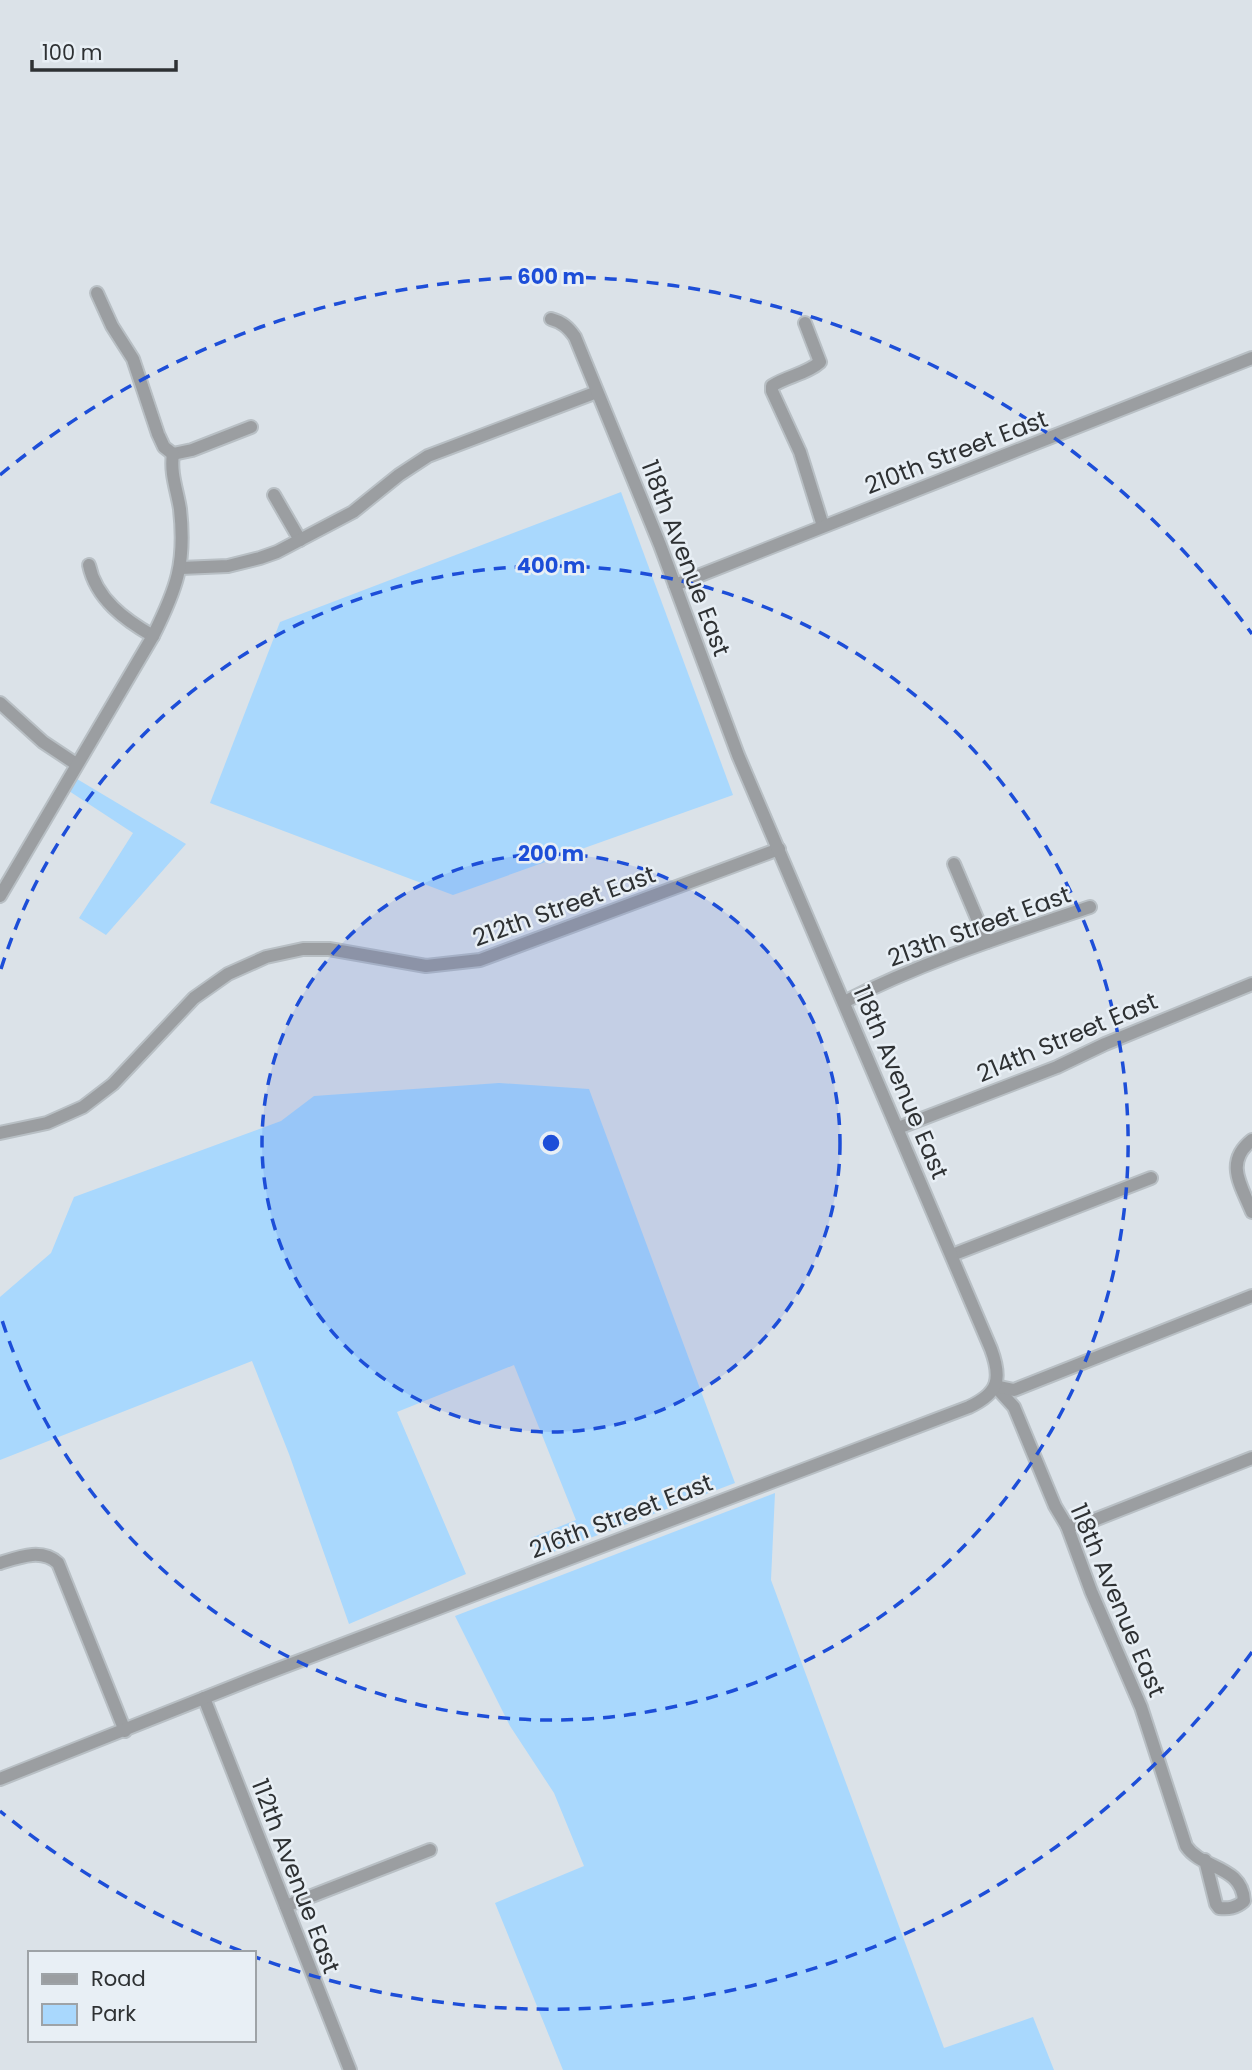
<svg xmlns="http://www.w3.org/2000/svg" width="1252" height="2070" viewBox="0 0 1252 2070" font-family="Poppins,sans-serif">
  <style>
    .green { fill: #a9d8fd }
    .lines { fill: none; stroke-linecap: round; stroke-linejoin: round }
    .minor-casing { stroke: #b8bfc4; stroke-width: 16 }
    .minor { stroke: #9b9ea1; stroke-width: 12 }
    .ring { fill: none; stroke: #1d4ed8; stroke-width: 3.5; stroke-dasharray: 12 9 }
    .labels { text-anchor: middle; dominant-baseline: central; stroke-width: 5; stroke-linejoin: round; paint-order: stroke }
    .street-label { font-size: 24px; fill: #2e3133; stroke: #e8eff5 }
    .centre { fill: #1d4ed8; stroke: #e8eff5; stroke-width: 3.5 }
    .ring-label { font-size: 21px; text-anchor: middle; font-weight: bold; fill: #1d4ed8; stroke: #e8eff5; stroke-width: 5; stroke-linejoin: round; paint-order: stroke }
  </style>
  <rect width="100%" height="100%" fill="#dbe2e8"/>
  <g class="green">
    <path d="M621,492L733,795L453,895L210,803L280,622Z"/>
    <path d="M77,779L186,844L106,935L79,918L133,833L69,791Z"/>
    <path d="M499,1083L589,1089L735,1483L540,1557L531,1538L576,1520L514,1365L397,1412L466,1574L349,1624L289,1454L252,1361L0,1460V1297L51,1253L74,1197L281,1121L314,1096Z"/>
    <path d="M775,1493L771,1580L944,2048L1033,2017L1054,2070H563L495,1903L584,1866L554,1793L510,1726L455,1616Z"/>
  </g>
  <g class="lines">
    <g class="minor-casing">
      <g id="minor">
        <path d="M97,293L112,326L133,359L158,434L164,447L173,454"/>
        <path d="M805,323L820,362C807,374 787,376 772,386V391L800,452L823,526"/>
        <path d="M173,454L192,450L251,427"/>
        <path d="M274,495L300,540"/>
        <path d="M89,565C96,599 125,620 153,636"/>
        <path d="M181,568L228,566L260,558L277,552L353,512L399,475L428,456L597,392"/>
        <path d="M675,585L1252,358"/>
        <path d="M0,703L43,742L76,764"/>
        <path d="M954,864L987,942"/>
        <path d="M0,896L153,636C177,588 186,563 180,509C177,490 170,473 173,454"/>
        <path d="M844,1002C922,962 1007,935 1090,907"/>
        <path d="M898,1128L1057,1067L1105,1044L1252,984"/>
        <path d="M0,1133L47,1123L83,1107L113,1084L194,998L228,974L266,957L303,949H329L426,966L480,960L779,849"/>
        <path d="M1252,1140C1224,1162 1241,1185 1252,1212"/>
        <path d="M952,1255L1151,1178"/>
        <path d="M995,1386L1014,1407L1055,1506L1067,1526L1091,1591L1141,1707L1186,1846C1202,1870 1242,1865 1244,1901C1236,1908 1229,1909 1219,1908L1216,1904L1205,1860"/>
        <path d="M995,1386L1014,1390L1252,1296"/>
        <path d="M1067,1526L1084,1524L1252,1458"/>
        <path d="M0,1563C19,1557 42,1548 58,1563L125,1731"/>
        <path d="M204,1698L350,2070"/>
        <path d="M0,1779L257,1677L969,1407C999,1393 1002,1379 991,1349L738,755L660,545L575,337C568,327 562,322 551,319"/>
        <path d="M286,1906L430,1850"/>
      </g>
    </g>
    <use href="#minor" class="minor"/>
  </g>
  <circle cx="551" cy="1143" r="289" fill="#1d4ed8" fill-opacity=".12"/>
  <g class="ring">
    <circle cx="551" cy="1143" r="289"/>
    <path d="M1 969A577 577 0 1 1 1 1317"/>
    <path d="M1252 1652A866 866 0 0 1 255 1957M241 1951A866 866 0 0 1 0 1811M0 475A866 866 0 0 1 1252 634"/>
  </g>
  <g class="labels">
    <g class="street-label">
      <text transform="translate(956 452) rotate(-21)">210th Street East</text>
      <text transform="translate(686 558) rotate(69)">118th Avenue East</text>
      <text transform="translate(564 906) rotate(-20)">212th Street East</text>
      <text transform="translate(979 926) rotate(-20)">213th Street East</text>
      <text transform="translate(1067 1037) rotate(-23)">214th Street East</text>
      <text transform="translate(901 1082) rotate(67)">118th Avenue East</text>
      <text transform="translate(621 1516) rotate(-21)">216th Street East</text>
      <text transform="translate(1118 1600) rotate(67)">118th Avenue East</text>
      <text transform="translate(296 1876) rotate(69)">112th Avenue East</text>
    </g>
  </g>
  <circle cx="551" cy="1143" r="10" class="centre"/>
  <g class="ring-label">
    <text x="551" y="284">600 m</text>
    <text x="551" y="573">400 m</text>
    <text x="551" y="861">200 m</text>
  </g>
  <rect x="28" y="1951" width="228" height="91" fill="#e8eff5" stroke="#9ea3a7" stroke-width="2"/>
  <rect x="42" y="1974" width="35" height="10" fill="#9b9ea1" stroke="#9ea3a7" stroke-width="2"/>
  <text x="91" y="1986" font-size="21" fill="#2e3133">Road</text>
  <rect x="42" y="2004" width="35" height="21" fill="#a9d8fd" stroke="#9ea3a7" stroke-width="2"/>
  <text x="91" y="2021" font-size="21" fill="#2e3133">Park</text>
  <path d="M32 60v10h144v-10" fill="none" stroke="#2e3133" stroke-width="3.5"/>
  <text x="42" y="60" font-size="21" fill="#2e3133" stroke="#e8eff5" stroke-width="5" paint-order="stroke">100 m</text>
</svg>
